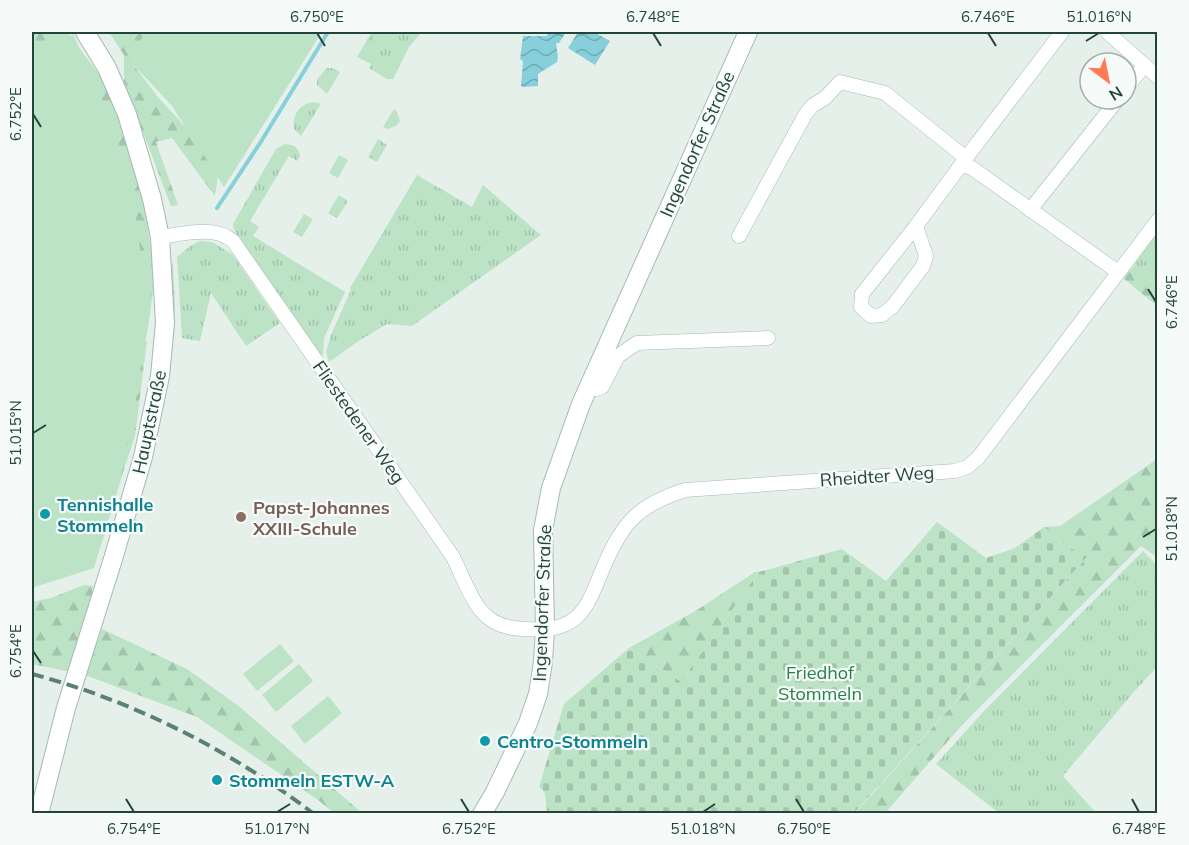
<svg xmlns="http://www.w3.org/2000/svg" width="1189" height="845" viewBox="0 0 1189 845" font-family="Mulish,sans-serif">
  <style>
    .grass { fill: url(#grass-tufts) }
    .forest { fill: url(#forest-firs) }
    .cemetery { fill: url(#cemetery-stones) }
    .garden { fill: #bce3c5 }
    .water { fill: url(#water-waves) }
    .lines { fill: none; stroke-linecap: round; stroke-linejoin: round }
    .stream { stroke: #87d0db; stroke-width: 4 }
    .minor-casing { stroke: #a6b9b2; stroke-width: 15 }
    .tertiary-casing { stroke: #a6b9b2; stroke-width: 20 }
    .minor { stroke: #fff; stroke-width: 14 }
    .tertiary { stroke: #fff; stroke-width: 18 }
    .rail { stroke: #5c8075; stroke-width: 4; stroke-dasharray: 12 6; stroke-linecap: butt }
    .ticks { fill: none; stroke: #21453a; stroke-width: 2 }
    .culture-dot { fill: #0f9aa8; stroke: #f6fbf9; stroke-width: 2 }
    .education-dot { fill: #8d6e63; stroke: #f6fbf9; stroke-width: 2 }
    .labels { text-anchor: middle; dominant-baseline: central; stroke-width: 4.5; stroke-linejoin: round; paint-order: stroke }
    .street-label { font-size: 18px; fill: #21453a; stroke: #f6fbf9 }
    .culture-label { font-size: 18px; font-weight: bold; fill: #0d838f; stroke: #f6fbf9; text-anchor: start }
    .education-label { font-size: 18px; font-weight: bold; fill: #785e54; stroke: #f6fbf9; text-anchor: start }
    .park-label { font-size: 18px; fill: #268147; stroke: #f6fbf9 }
    .neatline { fill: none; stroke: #21453a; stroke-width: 2 }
    .ticks-label { font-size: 15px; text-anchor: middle; fill: #21453a }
  </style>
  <defs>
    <pattern id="grass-tufts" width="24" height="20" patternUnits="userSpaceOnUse" patternTransform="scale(1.5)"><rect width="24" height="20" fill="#bce3c5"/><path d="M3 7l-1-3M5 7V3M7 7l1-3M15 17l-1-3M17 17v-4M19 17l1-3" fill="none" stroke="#a1c4aa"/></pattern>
    <pattern id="forest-firs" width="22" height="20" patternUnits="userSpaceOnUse" patternTransform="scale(1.5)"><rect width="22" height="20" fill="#bce3c5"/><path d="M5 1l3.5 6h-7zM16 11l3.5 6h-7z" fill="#a1c4aa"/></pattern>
    <pattern id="cemetery-stones" width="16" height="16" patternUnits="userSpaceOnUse" patternTransform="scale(1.5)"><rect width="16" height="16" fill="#bce3c5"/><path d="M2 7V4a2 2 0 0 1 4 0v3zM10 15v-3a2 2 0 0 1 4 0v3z" fill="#a1c4aa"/></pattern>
    <pattern id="water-waves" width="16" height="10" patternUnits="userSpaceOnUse" patternTransform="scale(1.5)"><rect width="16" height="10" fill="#87d0db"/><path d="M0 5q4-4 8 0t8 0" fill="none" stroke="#6eabb3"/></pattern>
  </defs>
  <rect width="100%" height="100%" fill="#e5f0eb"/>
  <g class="grass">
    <path d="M372,32H422L409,47L393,79H387L369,68L371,64L357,57Z"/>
    <path d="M326,68H332L340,72L327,94L317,85V80Z"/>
    <path d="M314,102L321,104L301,136L294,129C292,115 299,104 314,102Z"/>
    <path d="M394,109L397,112L400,121L396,126L387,129L383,127Z"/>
    <path d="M378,139L387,145L377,162L368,157Z"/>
    <path d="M285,144C294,145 299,147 300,156L297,161L289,156L250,221L259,227L253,236L345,292L324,338L323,354L320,356L234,230L233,224L276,149Z"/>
    <path d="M339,155L348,160L338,178L329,173Z"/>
    <path d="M417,175L472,207L483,185L541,235L412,326L387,324L357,342L329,362L326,352L331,335L351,290L350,288Z"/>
    <path d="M339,195L348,201L337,218L328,213Z"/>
    <path d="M304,214L313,219L302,237L293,232Z"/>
    <path d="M1157,230V287L1133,267Z"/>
    <path d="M200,241L212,242L232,254L280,323L246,346L211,293L200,341L182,338L177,257L190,246Z"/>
    <path d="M173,262L175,308L174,338L171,334L170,274Z"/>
    <path d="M1143,551L1157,565V667L1132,694L1063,776L1096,813H999L936,764L984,711Z"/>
  </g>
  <g class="forest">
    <path d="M32,32H67L99,74L123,128L143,195L155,275L149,321L138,328L32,76Z"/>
    <path d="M109,32H144L133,64L158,97L190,132L218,176L215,196L172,138L156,142L178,205L171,206L124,82V55Z"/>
    <path d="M1133,267L1157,287V306L1123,278Z"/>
    <path d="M147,341L135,436L98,548L136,397L131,382V344Z"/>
    <path d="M1157,459V551L1154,555L1141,546L962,725L885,813L854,814L1087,557L1067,546L1044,527L1060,526Z"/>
    <path d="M755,572H759L681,682L629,648L697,610Z"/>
    <path d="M84,585L93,586L90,606L77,648L93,653L102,629L187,669L240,707L362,813H334L318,800L197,717L85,675L32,664V602L51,598Z"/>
  </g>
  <path class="cemetery" d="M937,522L986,558L1015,548L1044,527L1067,546L1087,557L854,813H547L545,793L539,787L564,704L629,648L681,682L759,572L842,549L886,581Z"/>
  <g class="garden">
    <path d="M144,32H322L224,187L172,106L133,64Z"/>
    <path d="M73,34L108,112L132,186L149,321L121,479L94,568L32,588V62Z"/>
    <path d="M280,644L294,661L257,691L243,674Z"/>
    <path d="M299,664L313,681L276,712L262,695Z"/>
    <path d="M328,696L342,713L305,744L291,726Z"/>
  </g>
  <g class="water">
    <path d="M548,32H566L559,43H556L558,57L557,62L538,74V86L523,87L521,86L523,61L520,59L523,36H547Z"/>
    <path d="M578,32H594L610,41L595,65L568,48Z"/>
  </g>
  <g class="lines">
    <path class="stream" d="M217,208L262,140L328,32"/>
    <g class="minor-casing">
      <g id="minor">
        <path d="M1107,32L1158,77"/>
        <path d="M1126,88L1144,66"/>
        <path d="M966,158L1062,32"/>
        <path d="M1030,210L1118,99"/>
        <path d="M916,226L862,294L861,307L871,316L882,315L893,306L923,266L926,256L916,226L961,165L972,168L1118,272"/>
        <path d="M739,236L805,115L812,106L825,98L840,82L885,93L966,158L961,165"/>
        <path d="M160,237C183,234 214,225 233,241L453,557C477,607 480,633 543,629C558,629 574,623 583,610C591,600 596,585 601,573C621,525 635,506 685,490L955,471L967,467L978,458L1158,220"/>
        <path d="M588,387L596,389L602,387L618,356L637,343L768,338"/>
      </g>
    </g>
    <g class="tertiary-casing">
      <g id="tertiary">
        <path d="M39,814L66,708L113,559L143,457L160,376L165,323L160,237L152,199L127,114L107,68L85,32"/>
        <path d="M482,814L495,792L528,723L538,694L543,662L545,629L543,530L551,488L581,404L748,32"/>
      </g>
    </g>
    <use href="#minor" class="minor"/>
    <use href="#tertiary" class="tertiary"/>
    <path class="rail" d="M32,674C134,701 230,750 314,814"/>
  </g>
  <path class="ticks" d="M317,33L325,46M653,33L661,46M988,33L996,46M1086,41L1099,33M33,114L41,127M1148,289L1156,302M33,433L46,425M1143,537L1156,529M33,651L41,663M126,799L134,812M461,799L469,812M796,799L804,812M1132,799L1139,812M277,812L290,804M703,812L715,804"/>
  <g class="culture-dot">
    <circle cx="45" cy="514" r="6"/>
    <circle cx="485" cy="741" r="6"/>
    <circle cx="217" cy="780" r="6"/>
  </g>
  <circle class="education-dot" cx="241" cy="517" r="6"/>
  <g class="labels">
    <g class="street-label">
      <text transform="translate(697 144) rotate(-66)">Ingendorfer Straße</text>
      <text transform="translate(149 422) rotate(-78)">Hauptstraße</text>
      <text transform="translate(359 422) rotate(55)">Fliestedener Weg</text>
      <text transform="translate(877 476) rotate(-4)">Rheidter Weg</text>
      <text transform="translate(542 603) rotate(-88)">Ingendorfer Straße</text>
    </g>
    <g class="culture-label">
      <text x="57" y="504">Tennishalle<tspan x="57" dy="21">Stommeln</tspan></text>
      <text x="497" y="741">Centro-Stommeln</text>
      <text x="229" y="780">Stommeln ESTW-A</text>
    </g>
    <g class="education-label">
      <text x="253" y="507">Papst-Johannes<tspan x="253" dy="21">XXIII-Schule</tspan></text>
    </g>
    <g class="park-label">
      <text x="820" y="672">Friedhof<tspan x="820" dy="21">Stommeln</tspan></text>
    </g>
  </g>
  <rect width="1189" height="845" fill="none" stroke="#f6fbf9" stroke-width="66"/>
  <g transform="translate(1108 81) rotate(148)"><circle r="28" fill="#f6fbf9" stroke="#a1b2ad" stroke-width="1.5"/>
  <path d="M0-4.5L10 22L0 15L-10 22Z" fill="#ff7954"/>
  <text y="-9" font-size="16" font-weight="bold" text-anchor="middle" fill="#21453a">N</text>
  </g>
  <rect x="33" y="33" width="1123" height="779" class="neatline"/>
  <g class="ticks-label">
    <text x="317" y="22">6.750°E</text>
    <text x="653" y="22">6.748°E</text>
    <text x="988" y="22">6.746°E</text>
    <text x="1099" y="22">51.016°N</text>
    <text transform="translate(16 114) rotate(-90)" y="5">6.752°E</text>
    <text transform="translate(1172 302) rotate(-90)" y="5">6.746°E</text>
    <text transform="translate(16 433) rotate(-90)" y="5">51.015°N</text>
    <text transform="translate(1172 529) rotate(-90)" y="5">51.018°N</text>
    <text transform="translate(16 651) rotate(-90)" y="5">6.754°E</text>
    <text x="134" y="834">6.754°E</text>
    <text x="277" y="834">51.017°N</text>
    <text x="469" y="834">6.752°E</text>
    <text x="703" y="834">51.018°N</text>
    <text x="804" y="834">6.750°E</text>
    <text x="1139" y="834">6.748°E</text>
  </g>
</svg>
